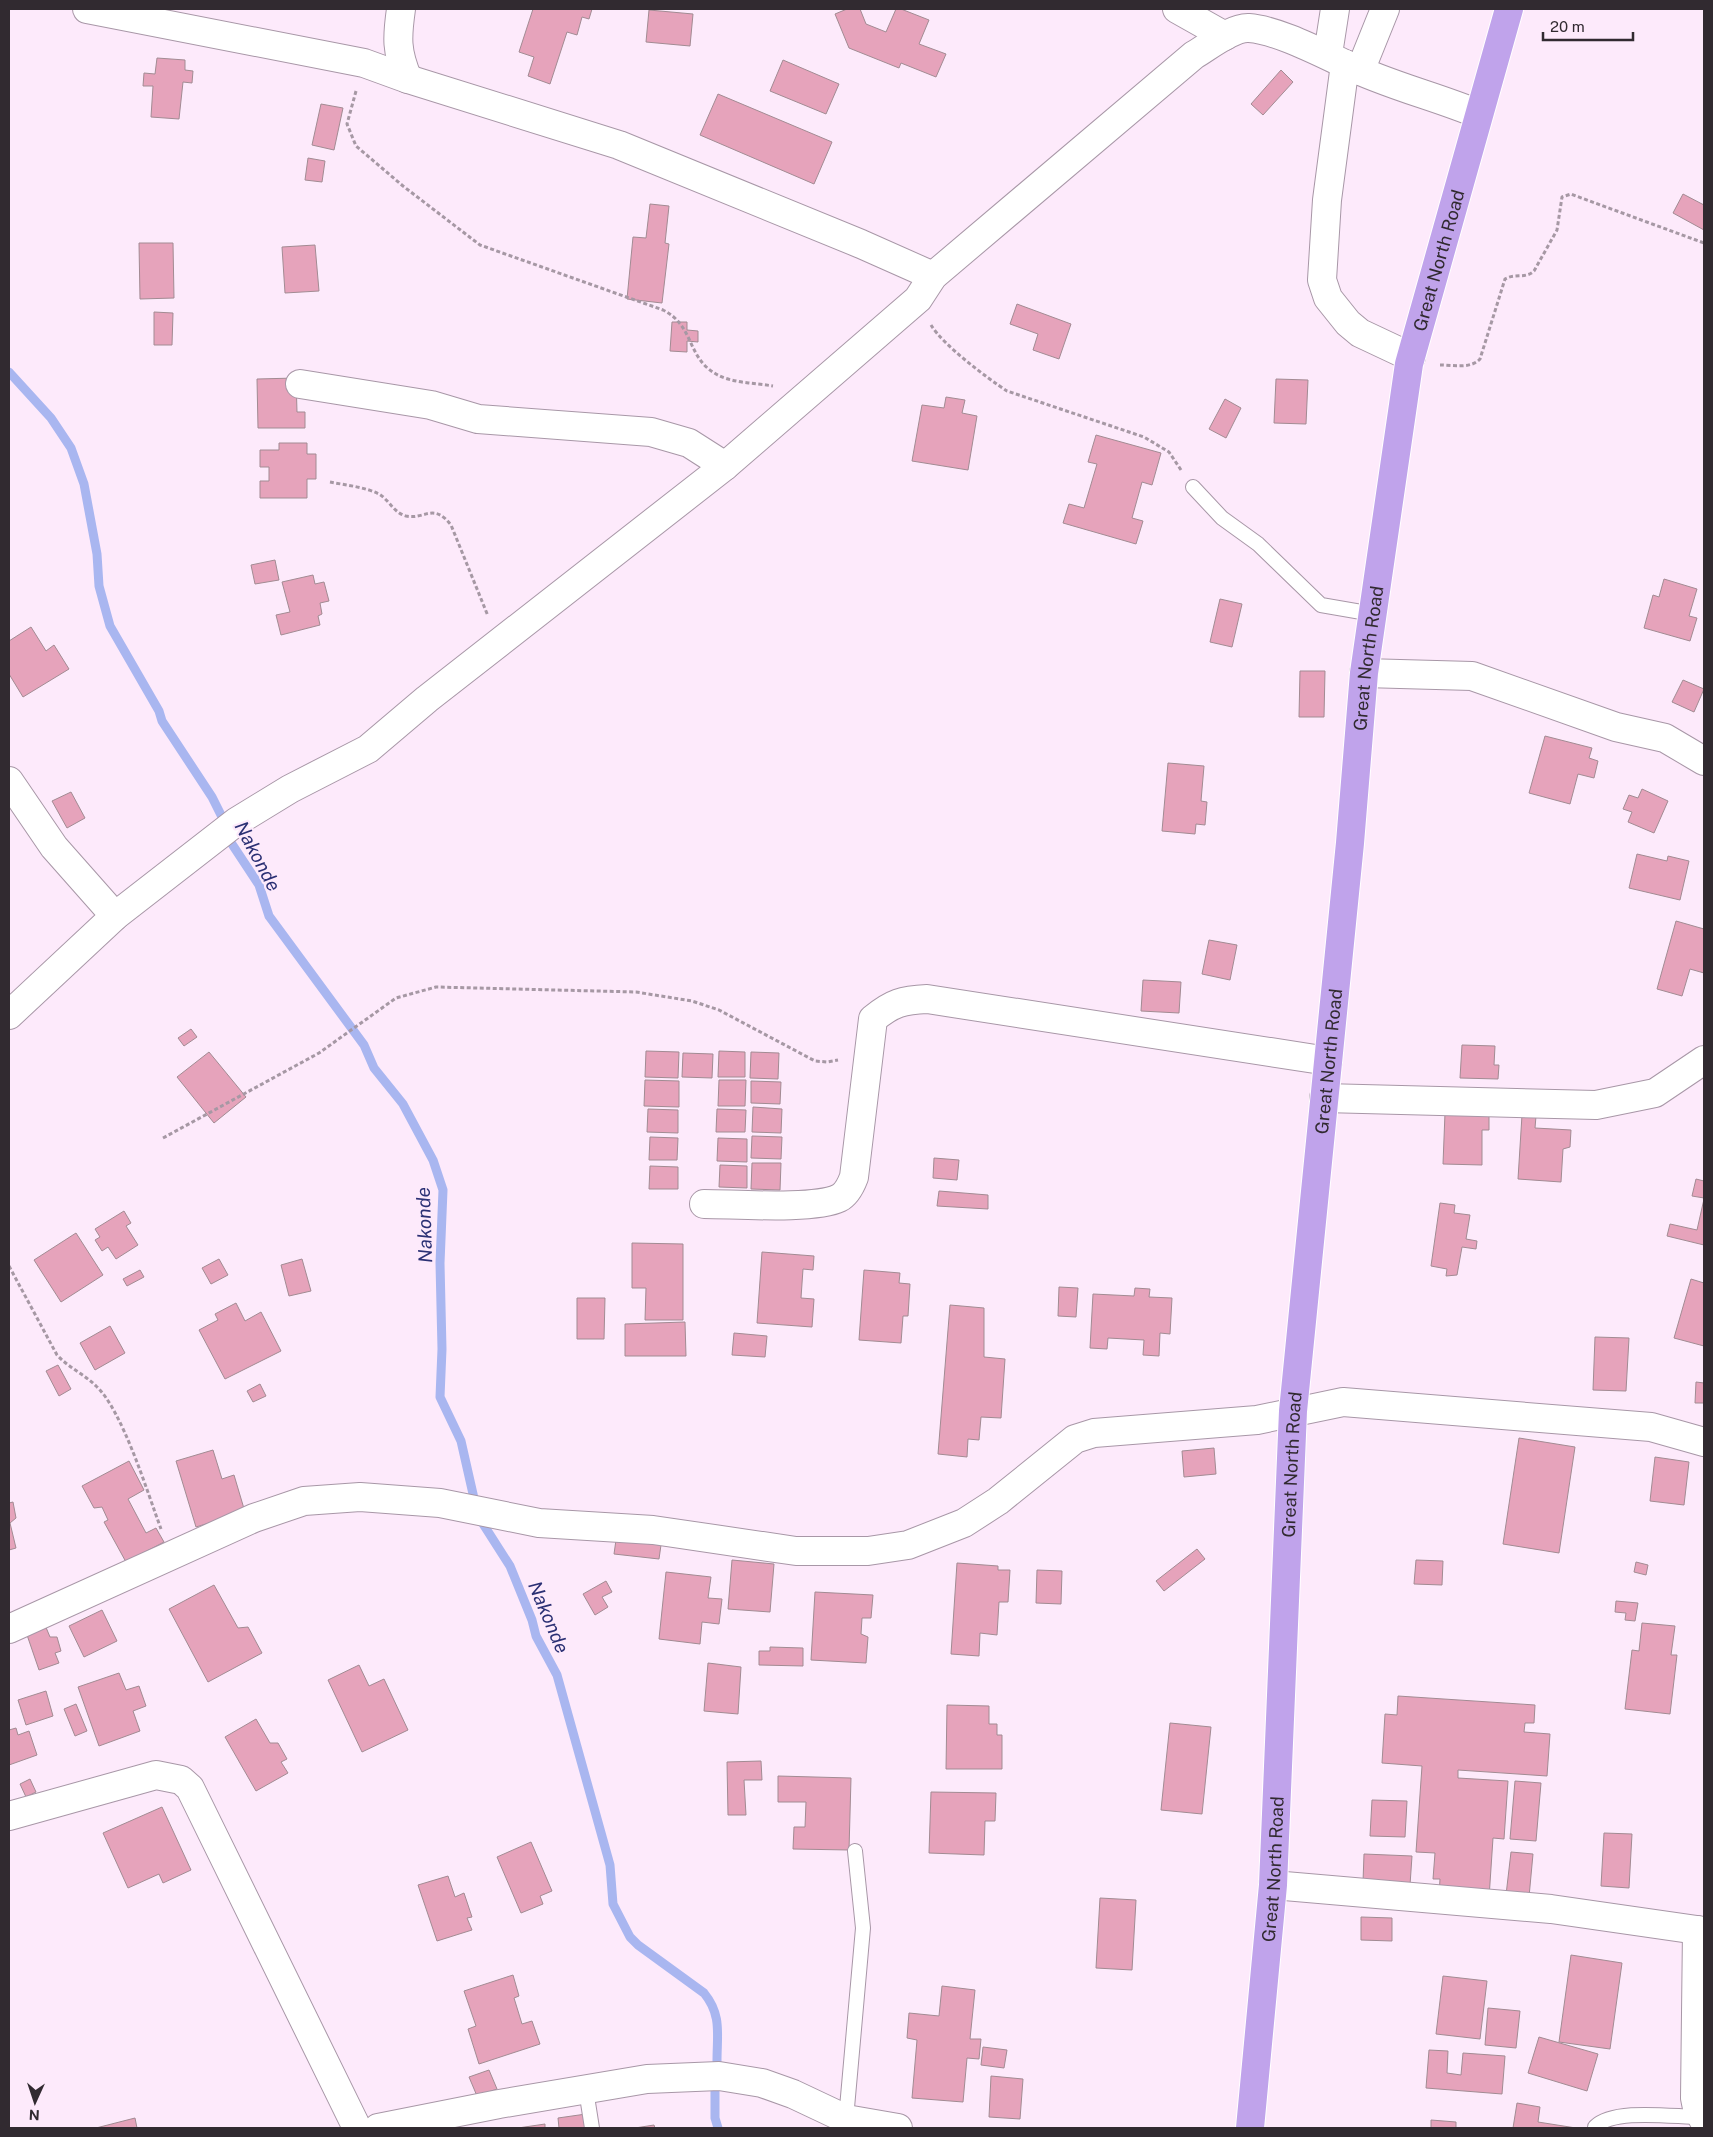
<svg xmlns="http://www.w3.org/2000/svg" width="1713" height="2137" viewBox="0 0 1713 2137" font-family="'Public Sans',sans-serif">
  <style>
    .lines { fill: none; stroke-linecap: round; stroke-linejoin: round }
    .stream { stroke: #a9b6f0; stroke-width: 9 }
    .building { fill: #e6a3bb; stroke: #a28b93 }
    .service-casing { stroke: #a897a7; stroke-width: 16 }
    .minor-casing { stroke: #a897a7; stroke-width: 30 }
    .trunk-casing { stroke: #fff; stroke-width: 30 }
    .path { stroke: #a698a4; stroke-width: 3; stroke-dasharray: 4 2.5; stroke-linecap: butt }
    .service { stroke: #fff; stroke-width: 14 }
    .minor { stroke: #fff; stroke-width: 28 }
    .trunk { stroke: #c0a3eb; stroke-width: 28 }
    .labels { text-anchor: middle; dominant-baseline: central; stroke-width: 4.5; stroke-linejoin: round; paint-order: stroke }
    .street-label { font-size: 18px; fill: #312a30; stroke: #fdeafb }
    .water-label { font-size: 19px; font-style: italic; fill: #2b3074; stroke: #fdeafb }
  </style>
  <rect width="100%" height="100%" fill="#fdeafb"/>
  <g class="lines">
    <g class="stream">
      <path d="M9,372L51,418L71,448L84,484L97,554L99,586L110,626L159,711L162,721L212,797L222,817L226,835L259,885L269,916L364,1045L374,1068L403,1104L433,1160L443,1190L440,1263L442,1349L440,1397L461,1441L478,1516L510,1566L532,1620L536,1636L557,1675L610,1865L613,1904L630,1937L638,1945L704,1993C722,2015 717,2034 717,2061"/>
      <path d="M715,2090V2118L718,2128"/>
    </g>
  </g>
  <g class="building">
    <path d="M533,9H592L589,19L582,17L577,35L567,32L550,84L528,76L534,57L519,52Z"/>
    <path d="M847,9H860L866,24L886,32L896,9H901L929,20L919,44L946,54L936,77L901,63L899,68L849,48L835,14Z"/>
    <path d="M649,10L693,14L690,46L646,42Z"/>
    <path d="M157,58L185,60V70L193,71L192,83L183,82L179,119L151,117L153,86H143L144,73L155,74Z"/>
    <path d="M783,60L839,84L826,114L770,91Z"/>
    <path d="M1281,70L1293,82L1263,115L1251,104Z"/>
    <path d="M718,94L832,142L814,184L700,135Z"/>
    <path d="M321,104L343,108L334,150L312,145Z"/>
    <path d="M308,158L325,161L322,182L305,180Z"/>
    <path d="M1683,194L1704,205V230L1673,213Z"/>
    <path d="M650,204L669,206L665,243L669,244L662,303L627,299L633,237L646,238Z"/>
    <path d="M139,243H173L174,298L140,299Z"/>
    <path d="M315,245L319,291L285,293L282,247Z"/>
    <path d="M1017,304L1071,324L1059,359L1033,350L1038,334L1010,324Z"/>
    <path d="M154,312L173,313L172,345H154Z"/>
    <path d="M672,322H687V330L698,331V342L687,341V352L670,351Z"/>
    <path d="M296,378L297,412H305V428H258L257,379Z"/>
    <path d="M1276,379L1308,380L1306,424L1274,423Z"/>
    <path d="M946,397L965,400L962,413L977,416L968,470L912,461L922,405L944,408Z"/>
    <path d="M1225,399L1241,408L1226,438L1209,429Z"/>
    <path d="M1096,435L1161,453L1152,485L1142,482L1132,518L1143,521L1136,544L1063,523L1069,504L1084,508L1097,464L1088,462Z"/>
    <path d="M279,443H307V454H316V479H307V498H260V481H269V467H260V450H279Z"/>
    <path d="M275,560L279,580L255,584L251,565Z"/>
    <path d="M313,575L315,584L324,582L329,601L320,603L322,614L318,616L320,625L281,635L276,615L290,612L282,582Z"/>
    <path d="M1664,579L1697,589L1689,616L1697,618L1690,641L1644,628L1653,595L1659,597Z"/>
    <path d="M1220,599L1242,604L1232,647L1210,642Z"/>
    <path d="M31,627L46,651L54,645L69,669L23,697L9,674V641Z"/>
    <path d="M1300,671H1325L1324,717H1299Z"/>
    <path d="M1683,680L1704,689L1694,712L1672,702Z"/>
    <path d="M1545,736L1592,748L1589,758L1598,761L1594,778L1578,774L1570,804L1529,793Z"/>
    <path d="M1168,763L1204,766L1201,801L1207,802L1205,825L1196,824L1195,834L1162,831Z"/>
    <path d="M1642,789L1668,801L1654,833L1628,822L1632,812L1623,809L1629,795L1638,798Z"/>
    <path d="M71,792L85,818L67,828L52,801Z"/>
    <path d="M1637,854L1667,861L1668,856L1689,861L1680,900L1629,888Z"/>
    <path d="M1676,921L1704,929V973L1690,969L1682,996L1657,989Z"/>
    <path d="M1209,940L1237,945L1230,980L1202,974Z"/>
    <path d="M1143,980L1181,982L1179,1013L1141,1011Z"/>
    <path d="M191,1029L197,1037L184,1046L178,1038Z"/>
    <path d="M1462,1045L1495,1046L1494,1065H1499L1498,1079L1460,1078Z"/>
    <path d="M646,1051L679,1052L678,1078L645,1077Z"/>
    <path d="M719,1051L745,1052V1077H718Z"/>
    <path d="M209,1052L246,1097L214,1123L177,1077Z"/>
    <path d="M751,1052L779,1053L778,1079L750,1078Z"/>
    <path d="M683,1053L713,1054L712,1078L682,1077Z"/>
    <path d="M645,1080L679,1081V1107L644,1106Z"/>
    <path d="M719,1080H746L745,1106H718Z"/>
    <path d="M751,1081L781,1082L780,1104L751,1103Z"/>
    <path d="M753,1107L782,1109L781,1133L752,1132Z"/>
    <path d="M648,1109L678,1110V1133L647,1132Z"/>
    <path d="M717,1109L746,1110L745,1132H716Z"/>
    <path d="M1445,1113L1489,1114V1130H1482V1165L1443,1164Z"/>
    <path d="M1522,1115L1536,1116L1535,1128L1571,1130L1570,1147L1563,1149L1561,1182L1518,1179Z"/>
    <path d="M752,1136L782,1137L781,1159L751,1158Z"/>
    <path d="M650,1137L678,1138L677,1160H649Z"/>
    <path d="M718,1138L747,1139V1162L717,1161Z"/>
    <path d="M934,1158L959,1160L957,1180L933,1178Z"/>
    <path d="M752,1163H781L780,1190L751,1189Z"/>
    <path d="M720,1165L747,1166V1188L719,1187Z"/>
    <path d="M650,1166L678,1167V1189H649Z"/>
    <path d="M1696,1179L1704,1181V1198L1692,1196Z"/>
    <path d="M939,1191L988,1195V1209L937,1206Z"/>
    <path d="M1704,1199V1245L1667,1236L1670,1224L1697,1230Z"/>
    <path d="M1440,1203L1455,1205L1454,1213L1470,1215L1466,1239L1477,1241L1476,1249L1462,1247L1457,1275L1446,1276L1447,1269L1431,1266Z"/>
    <path d="M124,1211L131,1223L126,1226L138,1245L116,1259L108,1247L102,1251L95,1240L100,1237L95,1229Z"/>
    <path d="M76,1233L103,1275L61,1302L34,1260Z"/>
    <path d="M632,1243L683,1244V1320H645L646,1288H632Z"/>
    <path d="M762,1252L814,1256L813,1270L803,1269L801,1298L814,1299L812,1327L757,1323Z"/>
    <path d="M219,1259L228,1275L211,1284L202,1268Z"/>
    <path d="M302,1259L311,1291L289,1296L281,1265Z"/>
    <path d="M140,1270L144,1277L127,1286L123,1279Z"/>
    <path d="M864,1270L900,1273L899,1283L910,1284L908,1316H903L901,1343L859,1340Z"/>
    <path d="M1691,1279L1704,1283V1346L1674,1338Z"/>
    <path d="M1059,1287L1078,1288L1076,1317L1058,1316Z"/>
    <path d="M1135,1288L1150,1289L1149,1297L1172,1298L1170,1334L1160,1333L1159,1356L1143,1355L1144,1340L1108,1338L1107,1349L1090,1348L1093,1294L1134,1296Z"/>
    <path d="M577,1298H605L604,1339H577Z"/>
    <path d="M236,1303L245,1321L261,1312L281,1351L225,1379L199,1330L218,1320L215,1314Z"/>
    <path d="M950,1305L984,1308V1357L1005,1359L1001,1418L981,1417L979,1440L968,1439L967,1457L938,1454Z"/>
    <path d="M685,1322L686,1356H625V1324Z"/>
    <path d="M110,1326L125,1353L95,1370L80,1343Z"/>
    <path d="M734,1333L767,1336L765,1357L732,1355Z"/>
    <path d="M1595,1337L1629,1338L1626,1391L1593,1390Z"/>
    <path d="M58,1365L71,1389L59,1396L46,1371Z"/>
    <path d="M1696,1382L1704,1383V1403H1695Z"/>
    <path d="M260,1384L266,1396L253,1402L247,1391Z"/>
    <path d="M1519,1438L1575,1447L1559,1553L1503,1544Z"/>
    <path d="M1214,1448L1216,1474L1184,1477L1182,1451Z"/>
    <path d="M213,1450L222,1479L234,1475L245,1512L196,1527L176,1461Z"/>
    <path d="M1655,1457L1689,1462L1684,1505L1650,1501Z"/>
    <path d="M129,1461L144,1490L128,1499L146,1533L156,1528L164,1542L126,1562L104,1522L108,1520L102,1507L94,1508L82,1486Z"/>
    <path d="M13,1502L16,1518L10,1523L16,1548L9,1550V1503Z"/>
    <path d="M616,1540L661,1545L659,1559L614,1554Z"/>
    <path d="M1197,1549L1205,1559L1164,1591L1156,1581Z"/>
    <path d="M732,1560L774,1564L770,1612L728,1609Z"/>
    <path d="M1416,1560L1443,1561L1442,1585L1414,1584Z"/>
    <path d="M1636,1562L1648,1565L1646,1575L1634,1572Z"/>
    <path d="M957,1563L998,1566V1570H1010L1008,1602H999L997,1635L980,1633L979,1656L951,1654Z"/>
    <path d="M1037,1570L1062,1571L1061,1604L1036,1603Z"/>
    <path d="M666,1572L711,1577L708,1598L722,1599L719,1624L702,1622L700,1644L659,1639Z"/>
    <path d="M606,1581L612,1592L602,1597L608,1607L595,1615L583,1594Z"/>
    <path d="M214,1585L238,1628L248,1627L262,1653L208,1682L169,1609Z"/>
    <path d="M815,1592L873,1595L871,1618H862L861,1634L868,1637L866,1663L811,1660Z"/>
    <path d="M1616,1601L1638,1603L1635,1621L1625,1620L1626,1613L1615,1612Z"/>
    <path d="M102,1610L117,1641L84,1657L69,1626Z"/>
    <path d="M1642,1623L1675,1626L1671,1655H1677L1670,1714L1625,1709L1632,1650L1639,1651Z"/>
    <path d="M45,1625L50,1637H57L61,1651L55,1653L59,1663L39,1670L26,1632Z"/>
    <path d="M770,1647L803,1648V1666L759,1665V1651H770Z"/>
    <path d="M708,1663L741,1667L738,1714L704,1711Z"/>
    <path d="M359,1665L369,1686L384,1679L408,1730L362,1752L328,1680Z"/>
    <path d="M119,1673L126,1690L139,1686L146,1706L133,1711L140,1731L99,1746L78,1687Z"/>
    <path d="M46,1691L53,1716L26,1725L18,1700Z"/>
    <path d="M1398,1696L1535,1705L1534,1723H1525L1524,1732L1550,1734L1547,1776L1458,1770V1778L1508,1781L1504,1839L1493,1838L1489,1898L1439,1895L1440,1879H1433L1435,1853L1416,1852L1422,1766L1382,1763L1385,1714L1397,1715Z"/>
    <path d="M76,1704L87,1731L75,1736L64,1709Z"/>
    <path d="M947,1705L989,1706V1724H997V1735H1002V1769H946Z"/>
    <path d="M256,1719L270,1743H278L287,1759L281,1762L288,1773L256,1791L225,1737Z"/>
    <path d="M1170,1723L1211,1727L1202,1814L1161,1810Z"/>
    <path d="M16,1728L18,1735L29,1731L37,1755L9,1765V1730Z"/>
    <path d="M761,1761L762,1780H744L746,1815H728L727,1762Z"/>
    <path d="M778,1776L851,1778L849,1850L793,1849L794,1827H805L806,1802H778Z"/>
    <path d="M30,1779L36,1792L26,1797L20,1784Z"/>
    <path d="M1515,1781L1541,1783L1536,1841L1510,1839Z"/>
    <path d="M931,1792L996,1793L995,1821H985L984,1855L929,1853Z"/>
    <path d="M1372,1800L1407,1801L1405,1837L1370,1836Z"/>
    <path d="M162,1807L191,1870L163,1883L159,1874L128,1888L103,1833Z"/>
    <path d="M1604,1833L1632,1834L1629,1888L1601,1886Z"/>
    <path d="M531,1842L552,1891L540,1896L543,1904L521,1913L497,1857Z"/>
    <path d="M1511,1852L1533,1854L1529,1897L1506,1895Z"/>
    <path d="M1364,1854L1412,1856L1410,1885L1363,1882Z"/>
    <path d="M448,1876L455,1897L464,1893L472,1917L467,1918L472,1930L437,1941L418,1885Z"/>
    <path d="M1100,1898L1136,1900L1132,1970L1096,1968Z"/>
    <path d="M1361,1917L1392,1918V1941L1361,1940Z"/>
    <path d="M1571,1955L1622,1963L1610,2049L1559,2042Z"/>
    <path d="M513,1975L519,1996L514,1998L522,2024L532,2021L540,2044L479,2064L468,2029L476,2026L464,1991Z"/>
    <path d="M1443,1976L1487,1981L1480,2039L1436,2034Z"/>
    <path d="M942,1986L975,1990L970,2039H981L979,2059L967,2058L963,2102L912,2098L917,2040L907,2038L909,2013L939,2016Z"/>
    <path d="M1488,2008L1520,2011L1516,2048L1485,2045Z"/>
    <path d="M1539,2037L1598,2054L1587,2091L1528,2073Z"/>
    <path d="M983,2047L1007,2050L1004,2068L981,2065Z"/>
    <path d="M1429,2050L1448,2051L1447,2073L1461,2075L1463,2053L1505,2056L1502,2094L1426,2088Z"/>
    <path d="M489,2070L497,2089L477,2096L469,2077Z"/>
    <path d="M991,2076L1023,2079L1020,2119L989,2117Z"/>
    <path d="M1517,2103L1540,2107L1538,2122L1576,2128H1513Z"/>
    <path d="M593,2113L594,2128H559L558,2118Z"/>
    <path d="M135,2118L137,2128H96Z"/>
    <path d="M1431,2120L1456,2122V2128H1431Z"/>
    <path d="M545,2124V2128H518Z"/>
    <path d="M654,2125L655,2128H635Z"/>
  </g>
  <g class="lines">
    <g class="service-casing">
      <g id="service">
        <path d="M1193,487L1222,518L1258,544L1321,605L1373,614"/>
        <path d="M586,2090L592,2128"/>
        <path d="M846,2119L863,1928L855,1851"/>
        <path d="M1595,2127C1614,2108 1673,2117 1700,2117"/>
      </g>
    </g>
    <g class="minor-casing">
      <g id="minor">
        <path d="M87,9L364,63L408,79L619,145L861,244L933,276"/>
        <path d="M401,9C397,37 396,51 408,79"/>
        <path d="M1177,9L1225,36"/>
        <path d="M1328,54L1335,9"/>
        <path d="M1345,64L1327,200L1322,280L1328,298L1348,323L1360,333L1411,357"/>
        <path d="M1360,71L1385,9"/>
        <path d="M300,384L431,405L478,419L651,432L689,443L725,466"/>
        <path d="M1364,673L1472,676L1616,727L1665,738L1704,761"/>
        <path d="M9,781L54,847L115,916"/>
        <path d="M9,1015L115,916L236,822L290,789L368,749L427,699L725,466L918,299L933,276L1194,55C1208,47 1232,27 1249,28C1277,30 1319,52 1345,64C1387,85 1435,96 1478,114"/>
        <path d="M1324,1098L1596,1105L1655,1093L1704,1060"/>
        <path d="M704,1204C735,1204 814,1210 839,1198C847,1194 851,1185 854,1177L873,1019C892,1003 903,1000 927,999L1328,1061"/>
        <path d="M9,1629L254,1518L304,1501L360,1497L440,1503L539,1523L653,1530L796,1551H868L908,1545L964,1523L998,1501L1075,1439L1094,1433L1257,1420L1343,1402L1651,1427L1704,1442"/>
        <path d="M9,1816L156,1775L181,1780L190,1788L357,2128"/>
        <path d="M1273,1885L1551,1909L1704,1931"/>
        <path d="M1697,1930L1695,2098L1697,2108L1704,2121"/>
        <path d="M378,2128L499,2104L647,2079L719,2076L762,2083L793,2094L846,2119L898,2128"/>
      </g>
    </g>
    <g class="trunk-casing">
      <g id="trunk">
        <path id="s1" d="M1250,2128L1273,1885L1293,1411L1350,843L1364,673L1409,364L1509,9"/>
      </g>
    </g>
    <g class="path">
      <path d="M356,91L347,124L356,146L403,186L480,245L663,310C695,326 686,357 716,374C731,383 755,383 773,386"/>
      <path d="M931,325C943,345 987,378 1007,391L1144,437L1169,452L1181,470"/>
      <path d="M1440,365C1453,365 1471,369 1480,359L1505,279C1515,273 1526,279 1534,271L1557,230L1562,197L1571,194L1576,196L1704,243"/>
      <path d="M330,482C345,485 365,487 379,494C389,500 394,513 406,516C425,520 433,502 451,525L488,616"/>
      <path d="M163,1138L319,1053L396,998L436,987L636,992L692,1001L719,1010L815,1061L827,1062L838,1060"/>
      <path d="M9,1266L57,1355C69,1368 84,1374 96,1386C122,1409 148,1494 161,1529"/>
    </g>
    <use href="#service" class="service"/>
    <use href="#minor" class="minor"/>
    <use href="#trunk" class="trunk"/>
  </g>
  <g class="labels">
    <g class="street-label">
      <text stroke="none"><textPath href="#s1" startOffset="1880">Great North Road</textPath></text>
      <text stroke="none"><textPath href="#s1" startOffset="1475">Great North Road</textPath></text>
      <text stroke="none"><textPath href="#s1" startOffset="1070">Great North Road</textPath></text>
      <text stroke="none"><textPath href="#s1" startOffset="665">Great North Road</textPath></text>
      <text stroke="none"><textPath href="#s1" startOffset="260">Great North Road</textPath></text>
    </g>
    <g class="water-label">
      <text transform="translate(258 856) rotate(62)">Nakonde</text>
      <text transform="translate(424 1225) rotate(-92)">Nakonde</text>
      <text transform="translate(549 1617) rotate(67)">Nakonde</text>
    </g>
  </g>
  <rect width="1713" height="2137" fill="none" stroke="#312a30" stroke-width="20"/>
  <g transform="translate(35 2102) rotate(183)" stroke="#fdeafb" stroke-width="4" paint-order="stroke">
  <path d="M0-4L9 19L0 12L-9 19Z" fill="#312a30"/>
  <text y="-8" font-size="14" font-weight="bold" text-anchor="middle" fill="#312a30">N</text>
  </g>
  <path d="M1543 32v8h90v-8" fill="none" stroke="#312a30" stroke-width="2.5"/>
  <text x="1550" y="32" font-size="15" fill="#312a30" stroke="#fdeafb" stroke-width="4" paint-order="stroke">20 m</text>
</svg>
